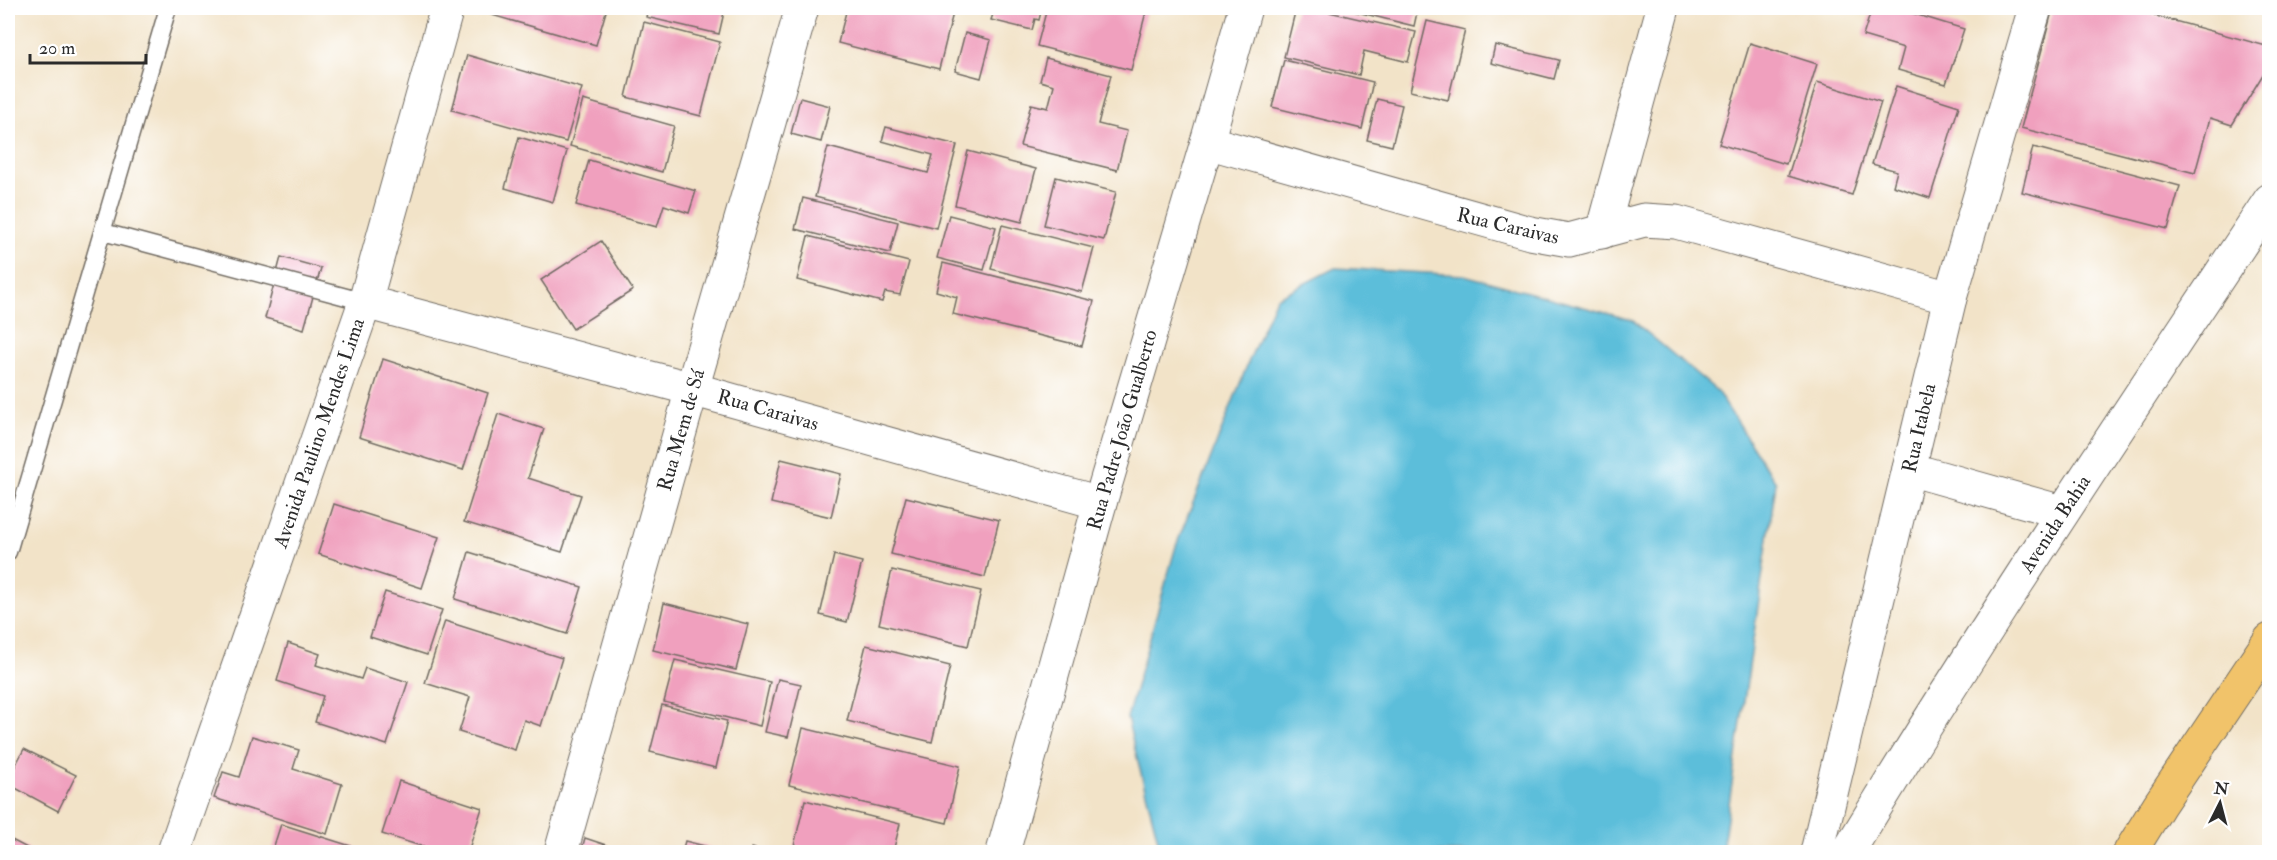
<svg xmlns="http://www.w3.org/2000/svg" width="2277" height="860" viewBox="0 0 2277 860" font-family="'IM FELL Double Pica',serif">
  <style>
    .water { fill: #5bbeda; stroke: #437482; stroke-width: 1.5 }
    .building { fill: #f0a0be }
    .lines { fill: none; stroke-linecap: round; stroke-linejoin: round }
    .service-casing { stroke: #716b62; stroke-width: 19 }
    .minor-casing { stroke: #716b62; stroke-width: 35 }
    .trunk-casing { stroke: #716b62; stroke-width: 35 }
    .service { stroke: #fff; stroke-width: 16 }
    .minor { stroke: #fff; stroke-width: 33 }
    .trunk { stroke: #f1c36a; stroke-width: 33 }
    .labels { text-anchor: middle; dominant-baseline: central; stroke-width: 5; stroke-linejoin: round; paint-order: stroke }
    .street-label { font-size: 20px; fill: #2b2b2b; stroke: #fff }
  </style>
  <rect width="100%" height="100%" fill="#fff"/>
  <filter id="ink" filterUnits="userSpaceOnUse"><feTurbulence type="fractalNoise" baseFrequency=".0167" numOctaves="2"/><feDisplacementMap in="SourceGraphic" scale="12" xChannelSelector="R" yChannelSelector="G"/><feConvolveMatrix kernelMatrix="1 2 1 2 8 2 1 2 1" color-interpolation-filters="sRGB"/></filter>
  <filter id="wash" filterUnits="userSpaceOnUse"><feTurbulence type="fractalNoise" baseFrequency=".008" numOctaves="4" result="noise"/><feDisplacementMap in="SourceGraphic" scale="24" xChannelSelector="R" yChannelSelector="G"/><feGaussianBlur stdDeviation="1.35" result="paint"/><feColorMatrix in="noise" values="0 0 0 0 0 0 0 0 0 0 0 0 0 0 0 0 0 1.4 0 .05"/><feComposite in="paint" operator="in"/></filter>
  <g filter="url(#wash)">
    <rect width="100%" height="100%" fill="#f2e3c8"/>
    <path class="water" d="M1335,268L1464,275L1632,320L1717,391L1776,483L1722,852H1161L1127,718L1176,546L1248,363L1276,298Z"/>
    <g id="blocks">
      <g class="building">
        <path d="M471,8H607L596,45L471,9Z"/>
        <path d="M648,8H725L719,34L646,17Z"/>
        <path d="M847,8H933L953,13L939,69L838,43Z"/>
        <path d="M995,8H1042L1039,20L1035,19L1032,30L991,20Z"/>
        <path d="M1047,8H1147L1131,70L1037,46Z"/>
        <path d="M1296,8H1312L1416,32L1408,62L1364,51L1359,75L1284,57Z"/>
        <path d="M1341,8H1418L1414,26Z"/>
        <path d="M1872,8H1895L1964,29L1946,84L1898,70L1904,48L1863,36Z"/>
        <path d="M2053,8H2127L2270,47V63L2232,125L2210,118L2195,173L2021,128Z"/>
        <path d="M1427,21L1465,30L1448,100L1410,91Z"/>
        <path d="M644,22L720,42L701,116L626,97Z"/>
        <path d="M965,33L991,40L981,78L955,71Z"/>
        <path d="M1750,43L1817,64L1786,164L1719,144Z"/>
        <path d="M1495,45L1559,60L1554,79L1491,63Z"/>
        <path d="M467,55L582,88L566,142L452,110Z"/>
        <path d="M1046,58L1111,75L1098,124L1127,131L1117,170L1020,146L1031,104L1048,108L1054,85L1040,81Z"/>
        <path d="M1284,60L1373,82L1362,129L1272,107Z"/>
        <path d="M1817,82L1881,102L1852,195L1788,176Z"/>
        <path d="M1896,86L1959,106L1930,198L1893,186L1897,171L1872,164Z"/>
        <path d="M800,98L830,106L821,142L791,134Z"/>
        <path d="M1377,99L1402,105L1392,146L1367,140Z"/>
        <path d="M583,100L674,126L662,172L570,146Z"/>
        <path d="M886,127L957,145L936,228L815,197L828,147L928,173L933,155L882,141Z"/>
        <path d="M519,137L567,151L553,202L505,188Z"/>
        <path d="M2033,147L2180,186L2168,229L2022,192Z"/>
        <path d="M968,151L1036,169L1022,222L955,205Z"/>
        <path d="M589,160L696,191L689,213L664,205L657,227L576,205Z"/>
        <path d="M1056,177L1116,192L1104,240L1044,225Z"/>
        <path d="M803,198L898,222L890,253L795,229Z"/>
        <path d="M949,215L996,227L984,270L937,258Z"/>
        <path d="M1002,225L1094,248L1082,292L991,269Z"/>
        <path d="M808,236L909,262L900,295L885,292L882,302L797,280Z"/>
        <path d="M601,241L633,290L573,329L541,280Z"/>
        <path d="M281,257L321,268L304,329L265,318Z"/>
        <path d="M943,263L1094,301L1082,346L953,314L957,297L936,291Z"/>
        <path d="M383,359L488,393L463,470L359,437Z"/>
        <path d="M498,414L544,429L528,478L581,495L562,552L464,522Z"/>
        <path d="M781,459L841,474L831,517L771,503Z"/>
        <path d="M906,497L999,520L985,577L891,554Z"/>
        <path d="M334,504L439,537L422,588L318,554Z"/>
        <path d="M469,552L582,587L567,634L455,599Z"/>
        <path d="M834,555L862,562L847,622L820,615Z"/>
        <path d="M892,570L981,591L968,646L879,624Z"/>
        <path d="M385,592L442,610L427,655L370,637Z"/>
        <path d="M664,603L748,624L736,670L653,650Z"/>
        <path d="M445,621L562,658L541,726L524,720L515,750L459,732L470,697L425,683Z"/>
        <path d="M288,643L320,654L316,665L361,679L365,668L408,682L387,745L315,722L323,696L277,681Z"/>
        <path d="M866,645L950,666L932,742L847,721Z"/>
        <path d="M675,660L770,682L760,726L664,702Z"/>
        <path d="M778,679L801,684L788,737L765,732Z"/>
        <path d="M662,705L727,721L716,768L650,752Z"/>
        <path d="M803,728L960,766L947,823L789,785Z"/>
        <path d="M252,736L299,750L293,769L342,784L327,834L214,798L223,772L239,777Z"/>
        <path d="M24,749L76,775L58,811L8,784V780Z"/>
        <path d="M399,781L482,808L468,852H440L382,834Z"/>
        <path d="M805,800L900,824L893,852H822L794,846Z"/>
        <path d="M281,824L357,848L355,852H272Z"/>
        <path d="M8,838L29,849L27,852H8Z"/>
        <path d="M585,838L606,845L603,852H581Z"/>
        <path d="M685,841L728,852H682Z"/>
        <path d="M752,848L766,852H751Z"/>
      </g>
    </g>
  </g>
  <g filter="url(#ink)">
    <use href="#blocks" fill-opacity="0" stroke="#716b62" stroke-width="1.5"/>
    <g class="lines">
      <g class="service-casing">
        <g id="service">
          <path d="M103,232L365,302"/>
          <path d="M8,552L168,8"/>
        </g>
      </g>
      <g class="minor-casing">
        <g id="minor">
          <path d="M1207,142L1530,233L1569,240L1644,220L1676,222L1950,298"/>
          <path d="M1602,232L1663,8"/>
          <path d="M365,302L692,389L1100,503"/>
          <path d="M1909,469L2062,512"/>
          <path d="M174,852L365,302L447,8"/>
          <path d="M561,852L692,389L802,8"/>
          <path d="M1003,852L1100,503L1207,142L1245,8"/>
          <path d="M1817,852L1950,298L2035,8"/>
          <path d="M1848,852C1982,631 2126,416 2270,200"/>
        </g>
      </g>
      <g class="trunk-casing">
        <path id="trunk" d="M2130,852L2159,805L2270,640"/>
      </g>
      <use href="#service" class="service"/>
      <use href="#minor" class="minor"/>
      <use href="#trunk" class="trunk"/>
    </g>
  </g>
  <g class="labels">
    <g class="street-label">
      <text transform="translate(1508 226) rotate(13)">Rua Caraivas</text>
      <text transform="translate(768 410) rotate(16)">Rua Caraivas</text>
      <text transform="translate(1919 428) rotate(-77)">Rua Itabela</text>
      <text transform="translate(681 430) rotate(-74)">Rua Mem de Sá</text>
      <text transform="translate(1122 430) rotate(-74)">Rua Padre João Gualberto</text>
      <text transform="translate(319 433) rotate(-71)">Avenida Paulino Mendes Lima</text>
      <text transform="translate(2055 524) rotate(-57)">Avenida Bahia</text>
    </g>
  </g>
  <rect width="2277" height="860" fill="none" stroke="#fff" stroke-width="30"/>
  <g transform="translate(2220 803) rotate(6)" stroke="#ffffff" stroke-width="4.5" paint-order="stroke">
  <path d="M0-4.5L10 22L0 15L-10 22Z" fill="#2b2b2b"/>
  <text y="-9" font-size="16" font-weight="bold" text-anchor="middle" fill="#2b2b2b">N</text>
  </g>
  <path d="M30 54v9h116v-9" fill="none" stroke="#2b2b2b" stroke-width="3"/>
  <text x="39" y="54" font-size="18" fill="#2b2b2b" stroke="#ffffff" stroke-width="4.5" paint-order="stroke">20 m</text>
</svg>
